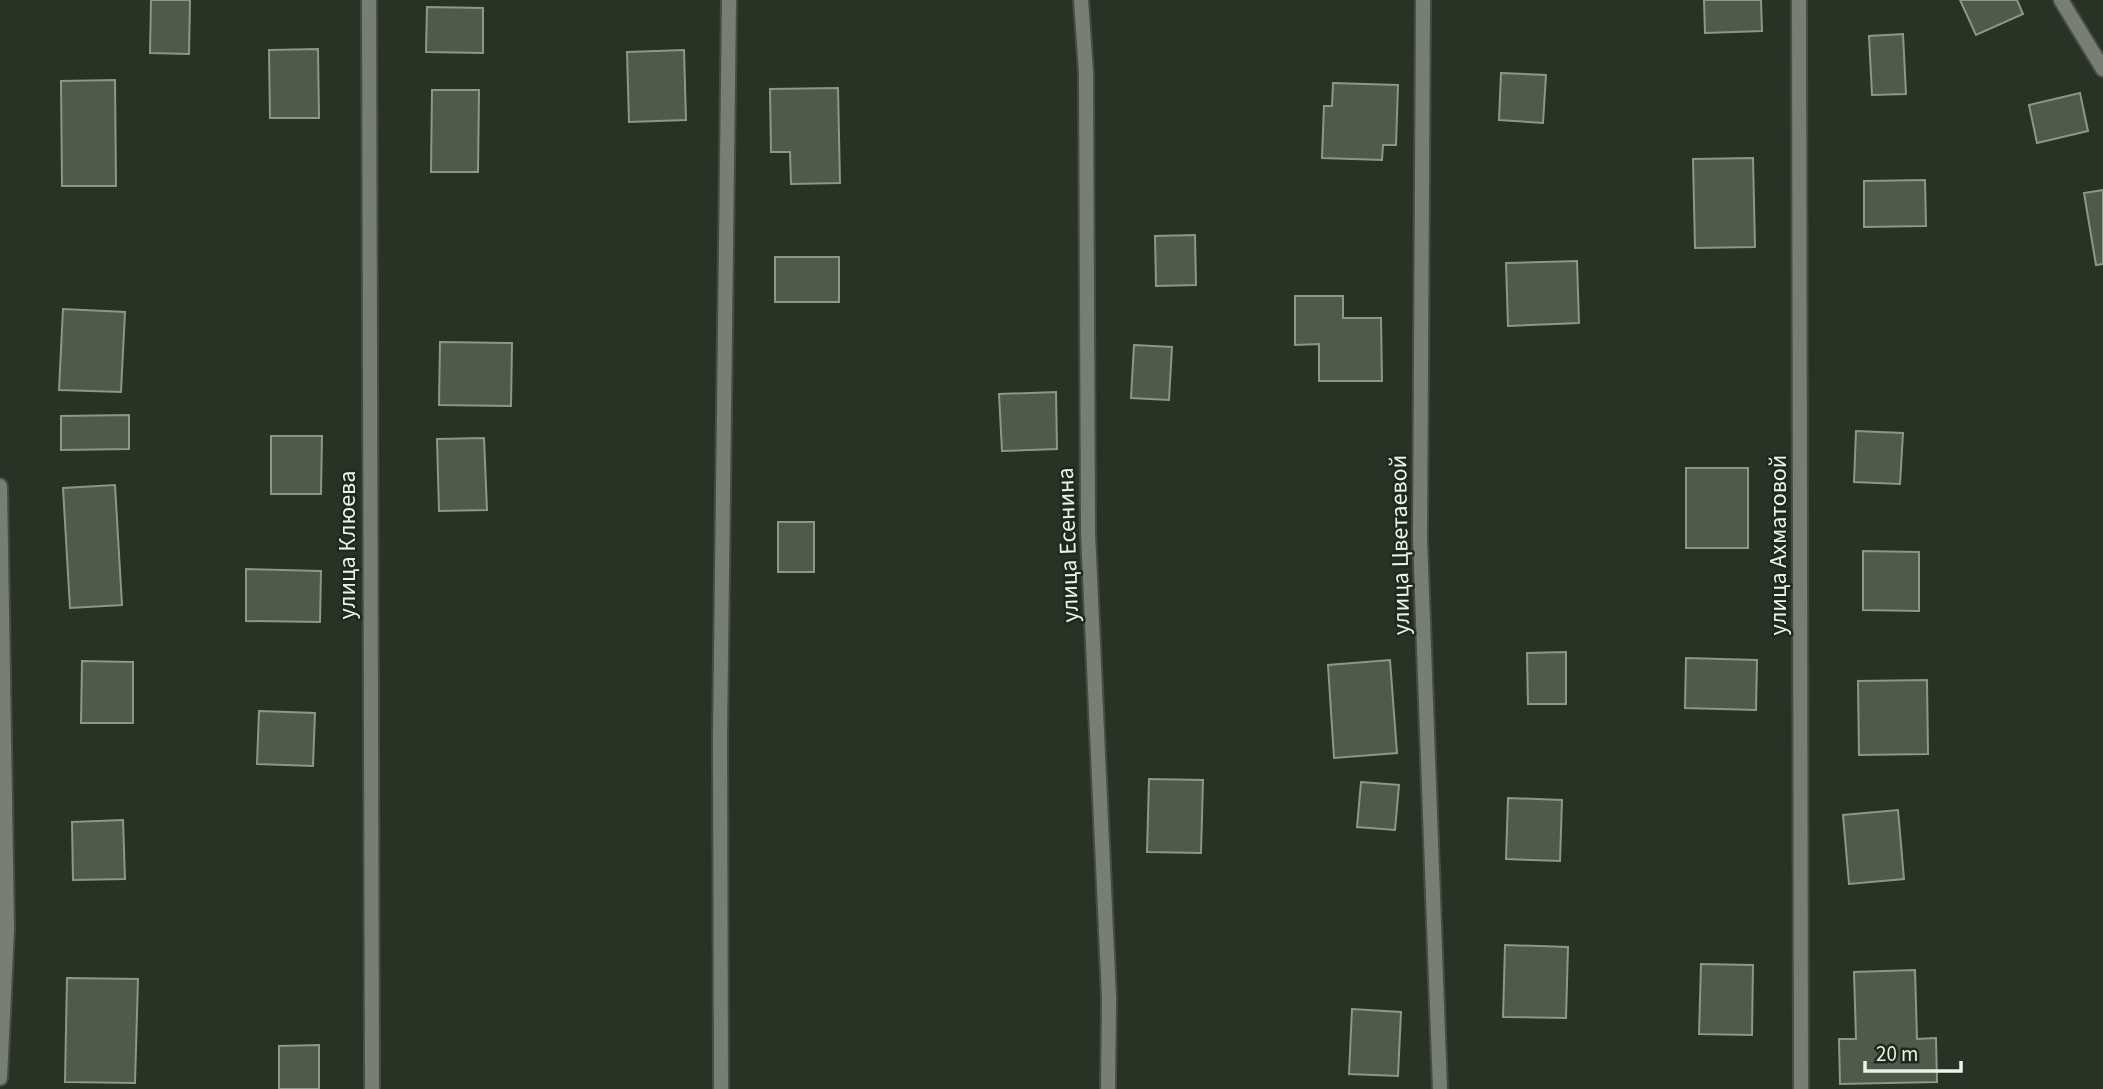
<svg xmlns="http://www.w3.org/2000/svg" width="2103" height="1089" viewBox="0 0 2103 1089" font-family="'Source Sans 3',sans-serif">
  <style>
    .building { fill: #4f5a4b; stroke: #8b9787; stroke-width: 2 }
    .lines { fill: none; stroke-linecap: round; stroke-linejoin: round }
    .minor-casing { stroke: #444e41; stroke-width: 18 }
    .minor { stroke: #787d76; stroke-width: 14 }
    .labels { text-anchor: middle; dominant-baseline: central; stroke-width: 5; stroke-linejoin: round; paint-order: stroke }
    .street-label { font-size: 24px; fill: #ecf3ea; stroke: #1f291c }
  </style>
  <rect width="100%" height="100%" fill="#293325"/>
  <g class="building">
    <path d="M151,0H190L189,54L150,53Z"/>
    <path d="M1704,0H1761L1762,31L1705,33Z"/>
    <path d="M1960,0H2017L2023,14L1976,35Z"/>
    <path d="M427,7L483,8V53L426,52Z"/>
    <path d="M1903,34L1906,94L1872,95L1869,36Z"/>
    <path d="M318,49L319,118H270L269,50Z"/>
    <path d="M684,50L686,120L629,122L627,52Z"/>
    <path d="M1501,73L1546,75L1543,123L1499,120Z"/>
    <path d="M115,80L116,186H62L61,81Z"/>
    <path d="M1333,83L1398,85L1396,145H1383L1382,160L1322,158L1324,106H1332Z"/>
    <path d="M838,88L840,183L791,184L790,152H771L770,89Z"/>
    <path d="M432,90H479L478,172H431Z"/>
    <path d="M2080,93L2088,131L2037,143L2029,105Z"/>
    <path d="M1753,158L1755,247L1695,248L1693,159Z"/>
    <path d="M1925,180L1926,226L1864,227V181Z"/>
    <path d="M2103,190V264L2096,265L2084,193Z"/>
    <path d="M1195,235L1196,285L1156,286L1155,236Z"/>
    <rect x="775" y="257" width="64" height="45"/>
    <path d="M1577,261L1579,323L1508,326L1506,263Z"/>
    <path d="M1295,296H1343V318H1381L1382,381H1319V344L1295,345Z"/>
    <path d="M63,309L125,312L121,392L59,390Z"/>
    <path d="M440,342L512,343L511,406L439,405Z"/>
    <path d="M1134,345L1172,347L1169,400L1131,398Z"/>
    <path d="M1056,392L1057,449L1002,451L999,394Z"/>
    <path d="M129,415V449L61,450V416Z"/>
    <path d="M1856,431L1903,433L1900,484L1854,482Z"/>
    <path d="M271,436H322L321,494H271Z"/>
    <path d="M484,438L487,510L439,511L437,439Z"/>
    <rect x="1686" y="468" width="62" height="80"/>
    <path d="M115,485L122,605L70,608L63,488Z"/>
    <rect x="778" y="522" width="36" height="50"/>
    <path d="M1863,551L1919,552V611L1863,610Z"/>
    <path d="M246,569L321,571L320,622L246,621Z"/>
    <path d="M1566,652V704H1528L1527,653Z"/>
    <path d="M1686,658L1757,660L1756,710L1685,708Z"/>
    <path d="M1390,660L1397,753L1334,758L1328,665Z"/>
    <path d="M82,661L133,662V723H81Z"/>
    <path d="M1927,680L1928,754L1859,755L1858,681Z"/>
    <path d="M259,711L315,713L313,766L257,764Z"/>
    <path d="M1149,779L1203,780L1201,853L1147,852Z"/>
    <path d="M1361,782L1399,785L1395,830L1357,827Z"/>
    <path d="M1508,798L1562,800L1560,861L1506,859Z"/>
    <path d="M1898,810L1904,879L1849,884L1843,815Z"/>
    <path d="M123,820L125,879L73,880L72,822Z"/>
    <path d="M1505,945L1568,947L1566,1018L1503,1017Z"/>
    <path d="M1701,964L1753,965L1752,1035L1699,1034Z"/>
    <path d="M1915,970L1917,1039L1936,1038L1937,1082L1840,1084L1839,1039H1856L1854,972Z"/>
    <path d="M67,978L138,979L135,1083L65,1082Z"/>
    <path d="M1352,1009L1401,1012L1398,1076L1349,1074Z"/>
    <path d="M319,1045V1089H279V1046Z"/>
  </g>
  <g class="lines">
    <g class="minor-casing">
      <g id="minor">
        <path d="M369,0L372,1089"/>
        <path d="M1081,0L1086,72L1088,533L1109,998L1108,1089"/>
        <path d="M1423,0L1420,539L1440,1089"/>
        <path d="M1799,0L1801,1089"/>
        <path d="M2061,0L2103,69"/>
        <path d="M0,486L7,929L0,1078"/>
        <path d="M721,1089L720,737L729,0"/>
      </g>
    </g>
    <use href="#minor" class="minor"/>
  </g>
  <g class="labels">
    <g class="street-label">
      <text transform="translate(347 545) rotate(-90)">улица Клюева</text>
      <text transform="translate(1068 545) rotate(-92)">улица Есенина</text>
      <text transform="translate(1400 545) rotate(-91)">улица Цветаевой</text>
      <text transform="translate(1778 545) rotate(-90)">улица Ахматовой</text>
    </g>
  </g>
  <path d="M1865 1061v10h96v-10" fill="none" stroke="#ecf3ea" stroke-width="3.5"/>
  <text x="1876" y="1061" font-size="21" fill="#ecf3ea" stroke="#1f291c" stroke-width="5" paint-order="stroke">20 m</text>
</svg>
